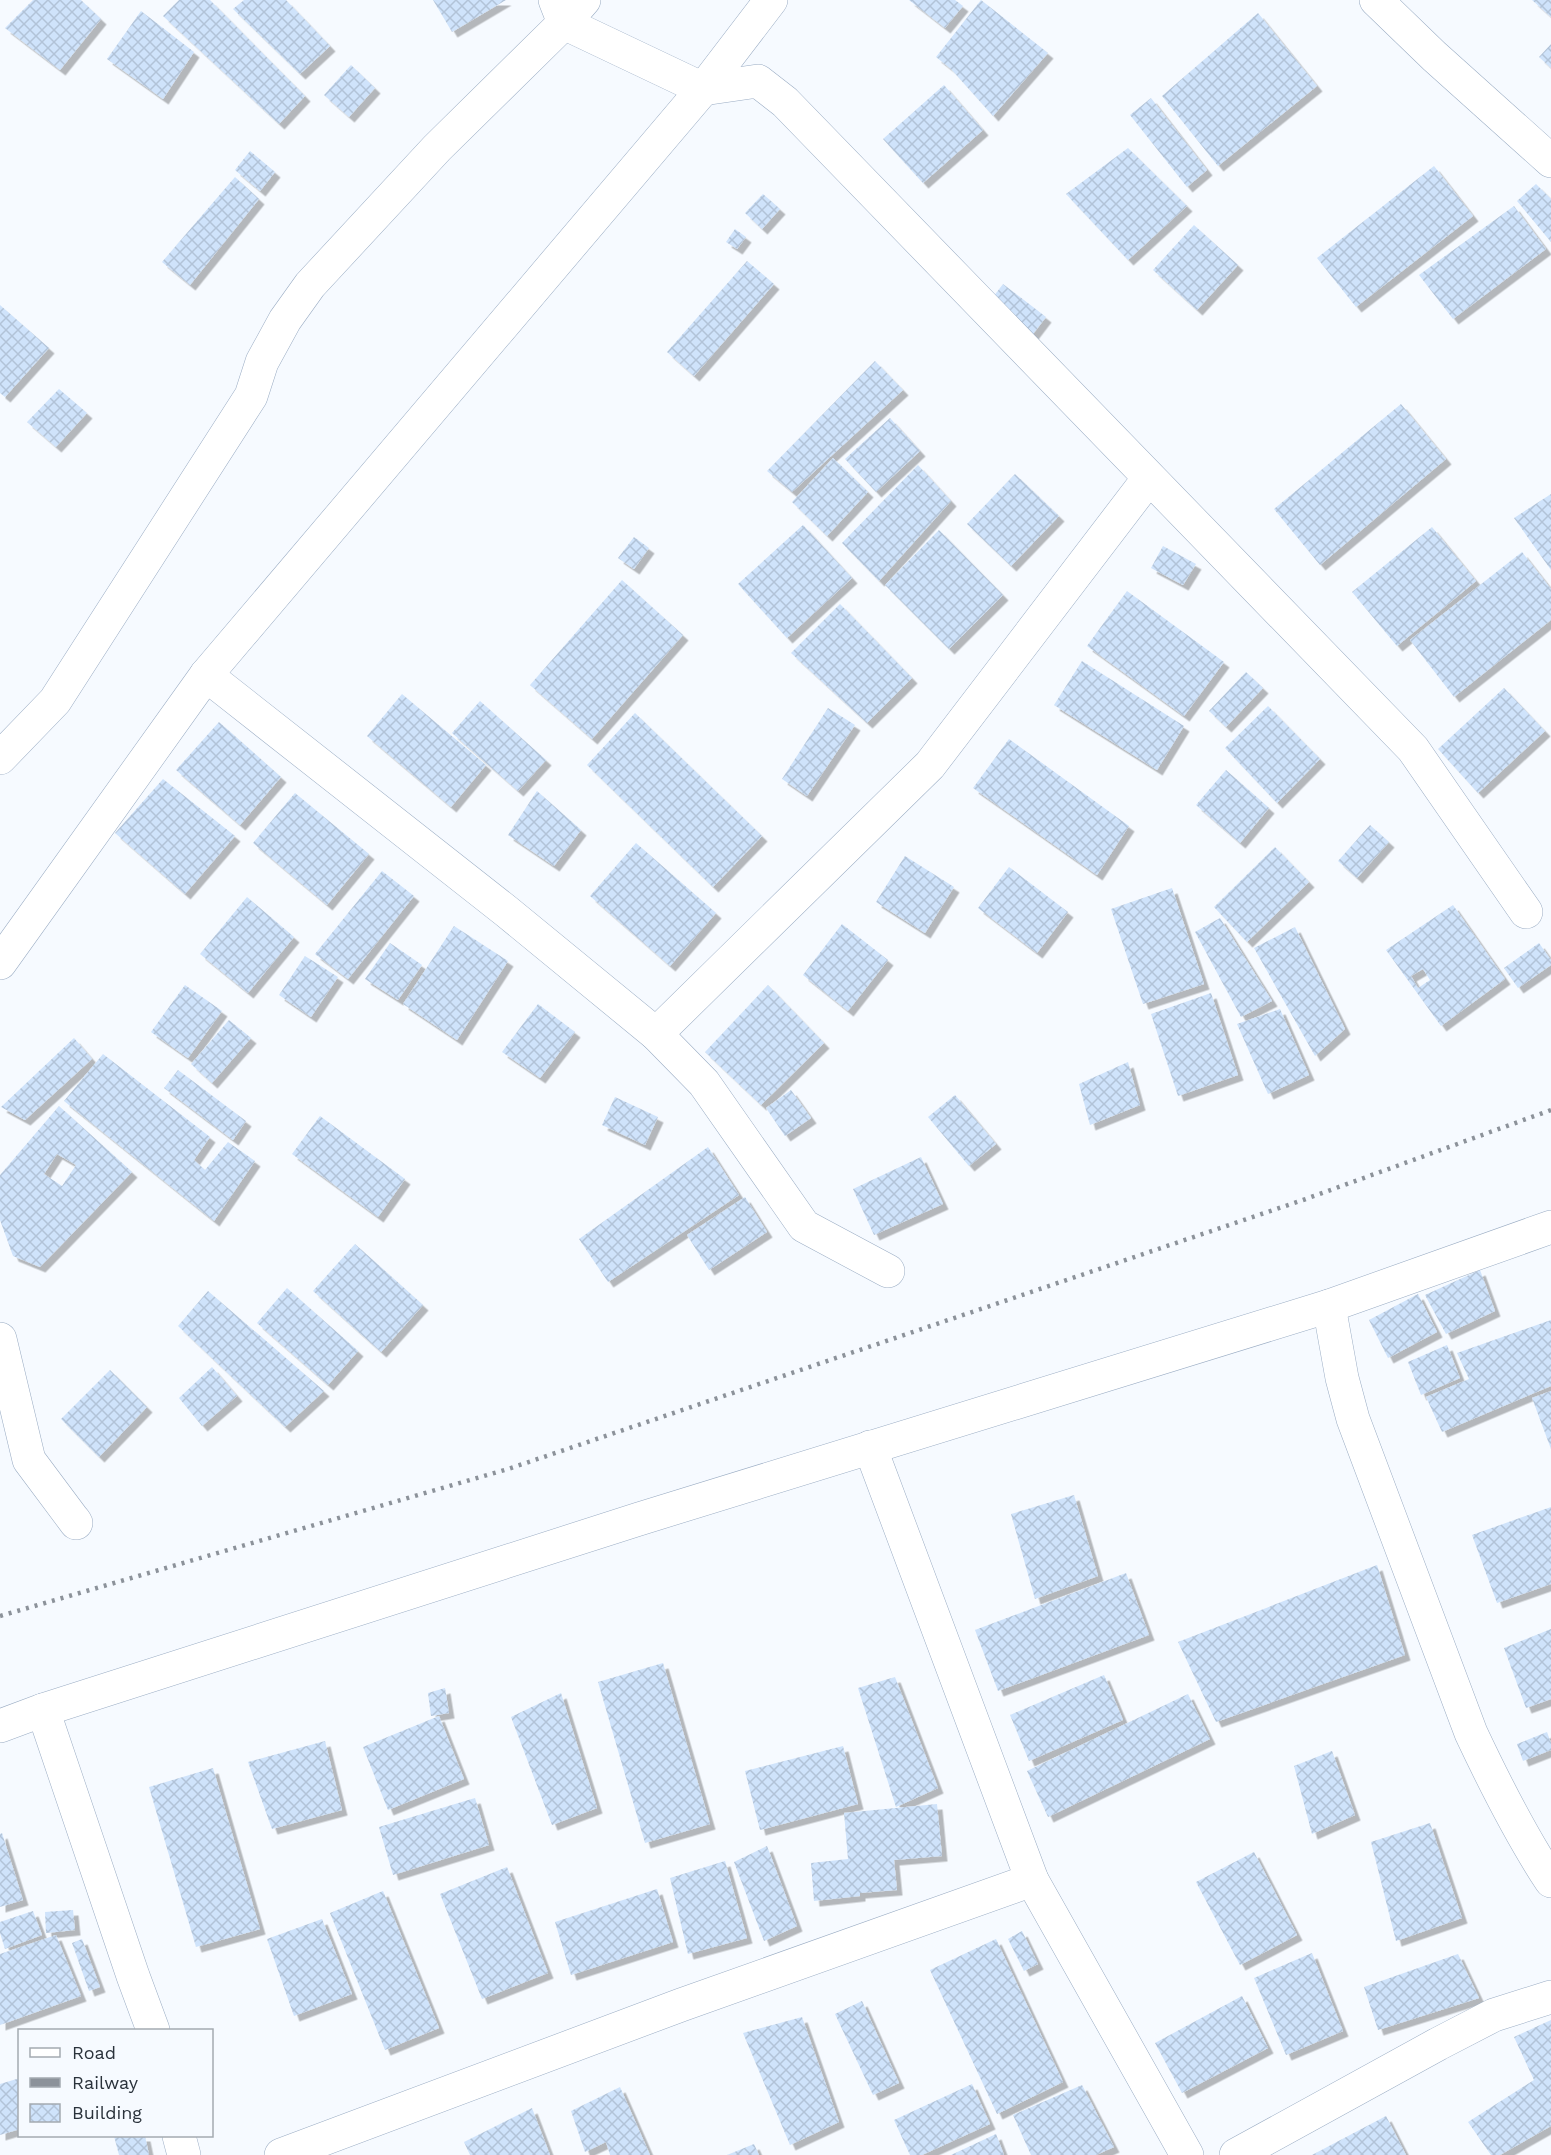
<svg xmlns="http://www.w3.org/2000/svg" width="1551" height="2155" viewBox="0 0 1551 2155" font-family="'Work Sans',sans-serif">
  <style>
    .building { fill: url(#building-cross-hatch); fill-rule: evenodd; filter: url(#shadow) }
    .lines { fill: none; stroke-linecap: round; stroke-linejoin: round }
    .minor-casing { stroke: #9badc4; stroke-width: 34 }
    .minor { stroke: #fff; stroke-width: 33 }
    .rail { stroke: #8c929a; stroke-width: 4.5; stroke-dasharray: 3 6; stroke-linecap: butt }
  </style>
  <defs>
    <pattern id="building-cross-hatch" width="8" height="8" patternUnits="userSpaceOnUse" patternTransform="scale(1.5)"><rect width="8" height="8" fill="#cfe3fb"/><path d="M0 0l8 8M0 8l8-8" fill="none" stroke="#b2c3d8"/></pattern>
    <filter id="shadow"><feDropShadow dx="5.5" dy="5.5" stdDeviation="0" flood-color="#0004"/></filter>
  </defs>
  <rect width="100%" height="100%" fill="#f6faff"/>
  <g class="building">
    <path d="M33,0H81L101,19L60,70L5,28Z"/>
    <path d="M179,0H210L305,96L279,124L163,16Z"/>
    <path d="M244,0H286L330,46L300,74L233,9Z"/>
    <path d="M433,0H506L452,32Z"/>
    <path d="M909,0H955L963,6L945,28Z"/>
    <path d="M981,0L1048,53L993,116L951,69L936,57Z"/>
    <path d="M1532,0H1551V17Z"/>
    <path d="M141,11L194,52L163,99L107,59Z"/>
    <path d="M1258,13L1317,86L1218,166L1162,96Z"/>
    <path d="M1551,44V68L1539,57Z"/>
    <path d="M351,65L375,88L349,117L324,95Z"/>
    <path d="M944,85L983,130L923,183L883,139Z"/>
    <path d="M1151,98L1207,170L1187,187L1130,115Z"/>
    <path d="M1128,148L1187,206L1128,260L1066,194Z"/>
    <path d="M250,151L275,172L260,191L235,170Z"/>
    <path d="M1434,166L1473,216L1356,307L1317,258Z"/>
    <path d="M235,177L259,199L190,285L162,262Z"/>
    <path d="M1536,184L1551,199V242L1517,201Z"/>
    <path d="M763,194L780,209L762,229L745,213Z"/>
    <path d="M1514,206L1546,249L1453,319L1419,275Z"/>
    <path d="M1194,225L1238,265L1197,310L1153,270Z"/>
    <path d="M735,229L746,237L737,249L726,242Z"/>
    <path d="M747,261L774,284L694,376L667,352Z"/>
    <path d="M1003,284L1046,317L1030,338L987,305Z"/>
    <path d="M0,305L49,348L5,397L0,393Z"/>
    <path d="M875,361L903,390L792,492L767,471Z"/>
    <path d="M59,389L87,413L56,447L27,422Z"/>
    <path d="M1401,404L1446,459L1320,565L1274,509Z"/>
    <path d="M890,418L920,451L876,492L845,459Z"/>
    <path d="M833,458L868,492L827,536L792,502Z"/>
    <path d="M918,465L951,501L879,581L842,543Z"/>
    <path d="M1015,474L1059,516L1011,566L967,524Z"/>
    <path d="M1551,494V570L1514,518Z"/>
    <path d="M803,525L852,578L787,638L738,584Z"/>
    <path d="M1432,527L1476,581L1397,646L1352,592Z"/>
    <path d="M939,530L1003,595L949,649L885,585Z"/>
    <path d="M634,537L649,548L634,569L618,558Z"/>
    <path d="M1163,546L1196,564L1183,585L1151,568Z"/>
    <path d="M1522,552L1551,589V620L1454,697L1410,640Z"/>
    <path d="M622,580L683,635L592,739L530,685Z"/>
    <path d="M1127,591L1224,662L1184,716L1087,646Z"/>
    <path d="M840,604L912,678L867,723L791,653Z"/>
    <path d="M1082,661L1184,726L1157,770L1054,705Z"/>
    <path d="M1246,672L1263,688L1226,727L1209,711Z"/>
    <path d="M1504,688L1545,731L1478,793L1438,749Z"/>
    <path d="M402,694L486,765L451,807L367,736Z"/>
    <path d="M480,701L546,760L518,791L452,733Z"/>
    <path d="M1268,706L1320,759L1277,803L1225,748Z"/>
    <path d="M828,708L855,725L807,796L782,779Z"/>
    <path d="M635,713L762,836L713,887L587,765Z"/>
    <path d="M219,722L281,777L240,825L176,770Z"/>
    <path d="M1009,739L1129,826L1097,875L973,788Z"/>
    <path d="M1226,770L1269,808L1240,843L1196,805Z"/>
    <path d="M163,779L235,836L185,894L115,833Z"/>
    <path d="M537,791L581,830L554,866L508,835Z"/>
    <path d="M295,793L369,854L327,905L253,843Z"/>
    <path d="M1370,825L1389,842L1357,878L1338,861Z"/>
    <path d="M636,843L716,913L670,966L590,896Z"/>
    <path d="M1275,847L1309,882L1247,942L1214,907Z"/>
    <path d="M905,856L954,887L925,933L876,902Z"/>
    <path d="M1009,867L1068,912L1037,953L978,908Z"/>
    <path d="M382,871L414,896L348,979L315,954Z"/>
    <path d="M1172,888L1204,984L1143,1004L1111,909Z"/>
    <path d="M247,897L294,937L248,993L200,954Z"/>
    <path d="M1453,905L1505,979L1441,1026L1386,950ZM1423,969L1430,980L1418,988L1411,976Z"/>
    <path d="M1220,918L1272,1001L1241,1017L1195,932Z"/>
    <path d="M842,924L888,960L848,1011L803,975Z"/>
    <path d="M454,926L508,961L457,1040L403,1004Z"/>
    <path d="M1295,927L1345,1029L1315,1056L1254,948Z"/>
    <path d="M390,943L422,965L398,1000L365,979Z"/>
    <path d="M1539,943L1551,960V965L1518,988L1504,968Z"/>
    <path d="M305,956L338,977L311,1017L279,995Z"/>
    <path d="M185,985L222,1011L188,1058L151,1032Z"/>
    <path d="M768,985L824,1043L761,1105L705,1052Z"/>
    <path d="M1211,993L1238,1075L1178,1096L1151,1014Z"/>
    <path d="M538,1004L575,1032L540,1078L502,1052Z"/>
    <path d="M1280,1009L1309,1075L1268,1094L1237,1024Z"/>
    <path d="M229,1020L251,1038L212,1083L191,1064Z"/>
    <path d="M74,1038L92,1059L25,1120L1,1107Z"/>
    <path d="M103,1054L210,1137L194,1160L205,1170L228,1142L255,1161L214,1221L64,1101Z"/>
    <path d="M1128,1062L1140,1105L1090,1125L1079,1084Z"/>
    <path d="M178,1070L246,1121L233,1140L164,1088Z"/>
    <path d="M791,1090L811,1118L785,1136L766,1108Z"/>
    <path d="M955,1095L996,1144L969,1166L928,1117Z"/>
    <path d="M615,1097L658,1117L645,1145L602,1125Z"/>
    <path d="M59,1106L132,1172L40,1267L13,1256L0,1220V1175ZM57,1154L76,1165L62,1186L44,1174Z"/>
    <path d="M320,1116L405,1179L378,1217L292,1154Z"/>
    <path d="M708,1147L739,1195L608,1282L579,1239Z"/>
    <path d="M921,1157L943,1204L874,1235L853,1189Z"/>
    <path d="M745,1197L767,1232L709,1270L687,1235Z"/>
    <path d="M355,1244L423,1305L381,1352L313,1291Z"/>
    <path d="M1480,1270L1495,1311L1446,1334L1425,1295Z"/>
    <path d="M287,1288L358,1351L328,1385L257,1323Z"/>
    <path d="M208,1291L324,1391L285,1427L178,1326Z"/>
    <path d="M1418,1294L1437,1332L1388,1358L1369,1320Z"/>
    <path d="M1551,1320V1386L1442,1432L1426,1397L1469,1379L1457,1353Z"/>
    <path d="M1447,1345L1460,1378L1421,1395L1408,1362Z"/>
    <path d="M212,1367L237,1396L202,1426L179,1398Z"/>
    <path d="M110,1370L147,1407L99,1457L61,1419Z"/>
    <path d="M1551,1391V1449L1532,1398Z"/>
    <path d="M1074,1495L1098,1576L1035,1599L1011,1514Z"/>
    <path d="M1551,1507V1584L1497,1603L1472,1535Z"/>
    <path d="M1377,1565L1405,1655L1216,1722L1178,1642Z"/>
    <path d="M1126,1573L1149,1635L998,1691L975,1630Z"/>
    <path d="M1551,1629V1699L1526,1708L1504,1648Z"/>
    <path d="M663,1663L710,1824L645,1843L598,1682Z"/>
    <path d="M1104,1675L1123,1720L1029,1761L1010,1715Z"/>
    <path d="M895,1677L938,1788L896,1807L858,1688Z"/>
    <path d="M445,1688L449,1713L431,1716L428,1693Z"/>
    <path d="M561,1693L597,1808L552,1825L511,1717Z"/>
    <path d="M1188,1694L1210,1739L1048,1817L1027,1771Z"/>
    <path d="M439,1716L464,1779L388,1810L363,1747Z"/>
    <path d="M1547,1732L1551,1743V1750L1523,1761L1517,1744Z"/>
    <path d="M325,1741L342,1810L272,1829L248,1762Z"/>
    <path d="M843,1746L858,1804L760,1830L745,1771Z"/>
    <path d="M1332,1751L1355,1815L1312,1834L1294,1766Z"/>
    <path d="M213,1768L260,1929L196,1947L149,1787Z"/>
    <path d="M475,1798L489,1845L393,1875L379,1827Z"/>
    <path d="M937,1804L942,1856L894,1860L897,1890L860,1893V1896L814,1901L811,1863L848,1859L844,1813Z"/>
    <path d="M1430,1823L1462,1918L1396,1941L1371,1842Z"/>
    <path d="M2,1833L23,1900L0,1907V1834Z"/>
    <path d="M767,1846L797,1926L764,1941L734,1862Z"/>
    <path d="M1254,1852L1297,1935L1240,1965L1196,1882Z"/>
    <path d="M725,1861L747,1938L688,1954L670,1878Z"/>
    <path d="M507,1867L548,1973L482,1999L440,1894Z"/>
    <path d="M657,1889L673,1942L571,1975L555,1922Z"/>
    <path d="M383,1891L439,2028L385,2050L330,1913Z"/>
    <path d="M73,1910L75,1930L46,1933L45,1912Z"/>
    <path d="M33,1911L42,1935L5,1949L0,1933V1922Z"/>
    <path d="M322,1919L352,1994L294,2016L267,1939Z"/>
    <path d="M1022,1931L1038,1964L1024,1971L1008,1939Z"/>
    <path d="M56,1935L81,1996L0,2025V1954Z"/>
    <path d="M82,1939L100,1987L89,1991L72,1943Z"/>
    <path d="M996,1939L1063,2082L997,2114L930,1970Z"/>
    <path d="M1312,1953L1343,2031L1286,2055L1254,1978Z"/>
    <path d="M1458,1954L1479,1998L1378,2030L1364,1987Z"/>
    <path d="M1242,1996L1268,2048L1182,2093L1155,2043Z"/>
    <path d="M862,2001L899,2083L873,2095L835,2014Z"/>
    <path d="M802,2017L839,2122L790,2145L743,2033Z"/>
    <path d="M1551,2020V2126L1500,2155H1491L1468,2122L1534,2080L1514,2037Z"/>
    <path d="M20,2078V2129L0,2135V2084Z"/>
    <path d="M972,2084L990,2124L922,2155H910L894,2120Z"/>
    <path d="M1082,2085L1114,2147L1096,2155H1031L1013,2115Z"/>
    <path d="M620,2087L650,2155H610L606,2142L585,2152L571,2111Z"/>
    <path d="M532,2108L550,2155H470L464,2142Z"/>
    <path d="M1386,2116L1406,2155H1312Z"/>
    <path d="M996,2134L1004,2155H951Z"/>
    <path d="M114,2136H145L149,2155H119Z"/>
    <path d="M754,2144L759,2155H727Z"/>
  </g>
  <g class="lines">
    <g class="minor-casing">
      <g id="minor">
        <path d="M555,0L564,23L703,89L758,81L785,102L1413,749L1526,912"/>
        <path d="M1376,0L1434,56L1551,161"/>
        <path d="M206,675L506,911L656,1034L704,1083L804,1226L888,1271"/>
        <path d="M0,758L55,701L251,396L262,362L285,320L310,285L437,148L564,23L584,0"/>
        <path d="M0,963L206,675L703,89L771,0"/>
        <path d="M656,1034L930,765L1149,478"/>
        <path d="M1329,1306L1342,1378L1353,1419L1471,1733C1495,1784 1520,1834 1551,1881"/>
        <path d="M0,1339L29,1460L76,1523L74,1520"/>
        <path d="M870,1447L1032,1880L1187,2155"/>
        <path d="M43,1710L133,1976L153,2030"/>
        <path d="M0,1726L43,1710L639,1519L1329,1306L1551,1227"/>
        <path d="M179,2136L184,2155"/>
        <path d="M281,2155L681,2005L1032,1880"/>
        <path d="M1236,2155L1438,2044L1494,2015L1551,1997"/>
      </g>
    </g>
    <use href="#minor" class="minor"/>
    <path class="rail" d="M0,1616L508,1469L1303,1200L1551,1110"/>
  </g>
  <rect x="18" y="2029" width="195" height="108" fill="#f6faff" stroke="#a4aab1" stroke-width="1.5"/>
  <rect x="30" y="2048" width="30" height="9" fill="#ffffff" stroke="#a4aab1" stroke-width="1.5"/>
  <text x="72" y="2059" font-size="18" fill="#2a323b">Road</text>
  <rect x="30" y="2078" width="30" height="9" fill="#8c929a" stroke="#a4aab1" stroke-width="1.5"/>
  <text x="72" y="2089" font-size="18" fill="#2a323b">Railway</text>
  <rect x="30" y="2104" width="30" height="18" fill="url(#building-cross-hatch)" stroke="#a4aab1" stroke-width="1.5"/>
  <text x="72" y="2119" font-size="18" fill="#2a323b">Building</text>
</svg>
